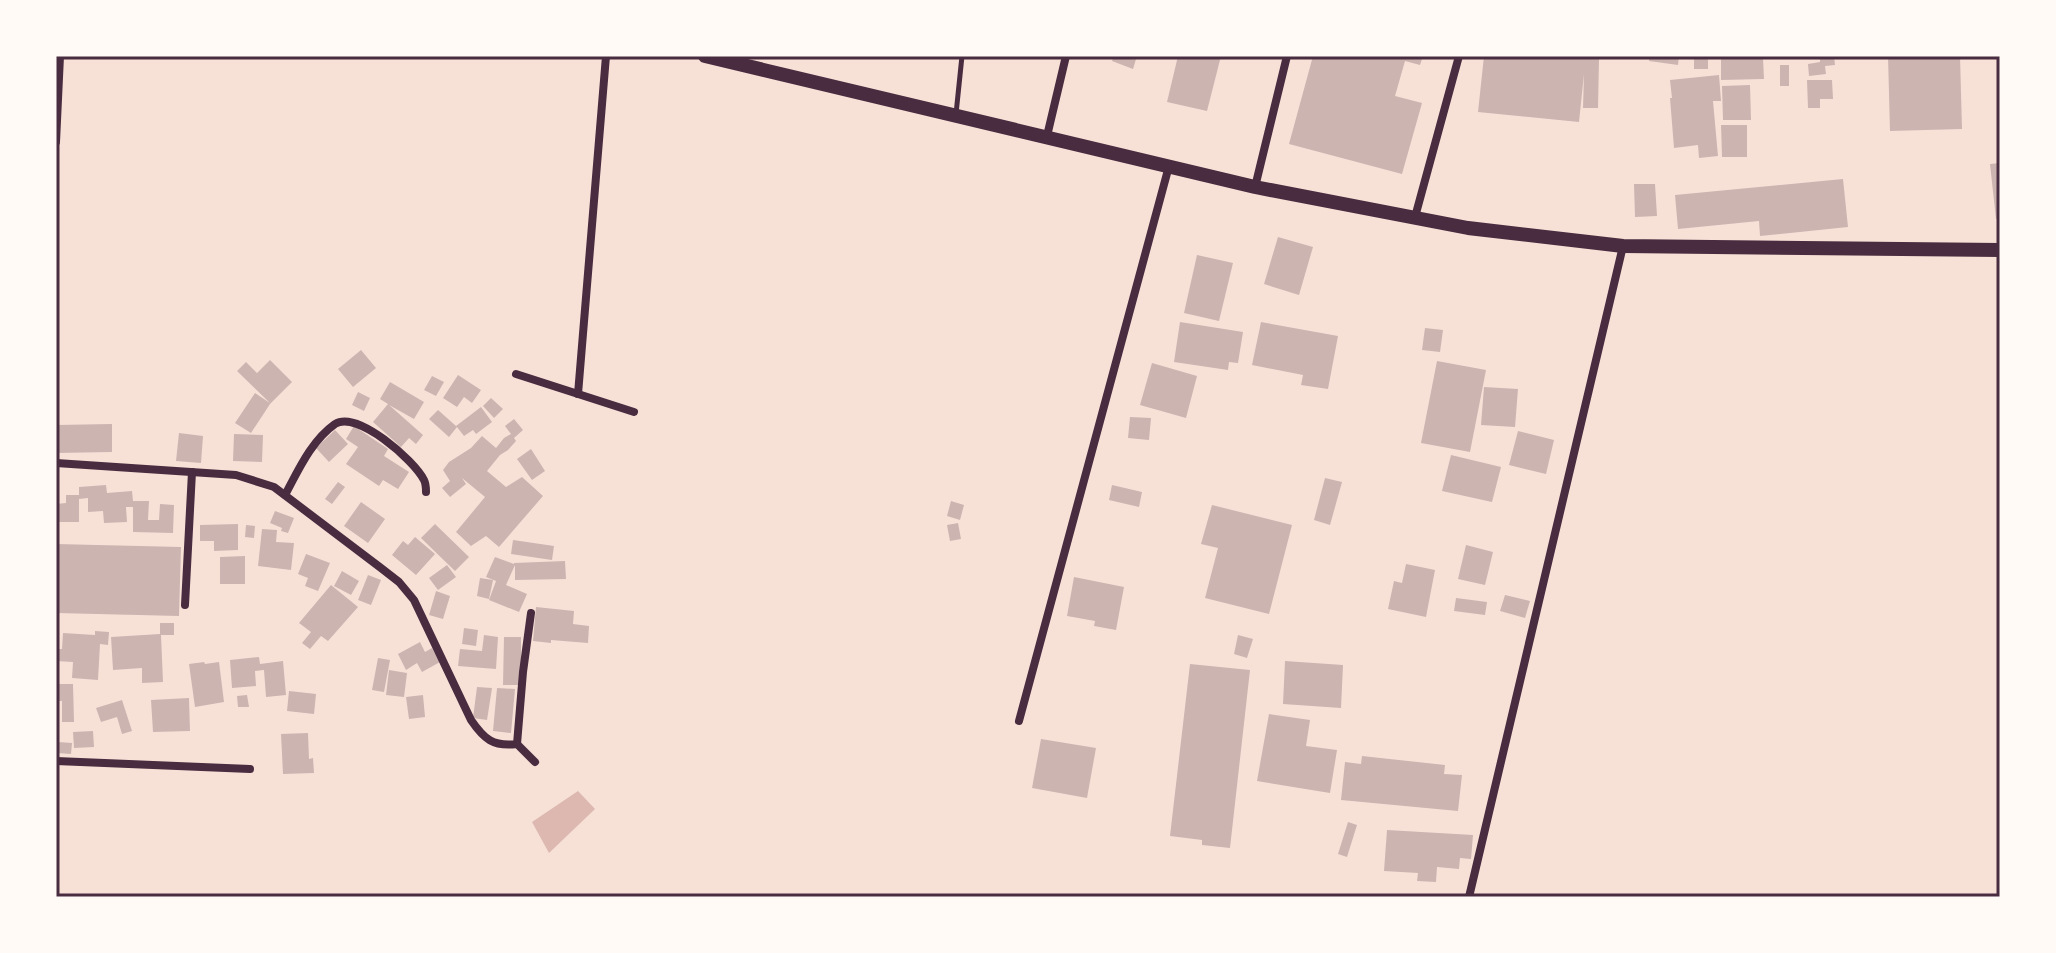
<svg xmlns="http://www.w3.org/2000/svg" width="2056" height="953" viewBox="0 0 2056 953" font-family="'Open Sans',sans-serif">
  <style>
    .water { fill: #dcb8b0 }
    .building { fill: #ccb4b1 }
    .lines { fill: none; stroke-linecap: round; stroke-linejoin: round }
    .service { stroke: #4a2c40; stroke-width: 5 }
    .minor { stroke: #4a2c40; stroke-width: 8 }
    .secondary { stroke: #4a2c40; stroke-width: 14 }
    .neatline { fill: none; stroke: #4a2c40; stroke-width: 3 }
  </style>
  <rect width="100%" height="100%" fill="#f7e1d7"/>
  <path class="water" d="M578,791L595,809L549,853L532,822Z"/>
  <g class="building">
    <path d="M1114,56H1137L1133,69L1112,61Z"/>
    <path d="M1178,56H1221L1207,111L1167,102Z"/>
    <path d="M1313,56H1423L1420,65L1405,61L1395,96L1422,103L1402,174L1289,144Z"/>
    <path d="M1484,56H1586L1585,59H1599L1598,108H1583L1584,74L1579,122L1478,112Z"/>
    <path d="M1650,56H1679L1678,65L1649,61Z"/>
    <rect x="1694" y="56" width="14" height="13"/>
    <path d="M1820,56H1834L1835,65L1825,66L1826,74L1809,76L1808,64L1820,62Z"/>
    <path d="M1888,56H1960L1962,129L1890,131Z"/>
    <path d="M1763,58L1764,79L1721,80V59Z"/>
    <rect x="1780" y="65" width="9" height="21"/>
    <path d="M1719,75L1721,101H1713L1718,156L1699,158L1698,145L1674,148L1670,98H1672L1670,80Z"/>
    <path d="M1807,80H1832L1833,99H1820V108H1808Z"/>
    <path d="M1750,85L1751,120H1723L1722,86Z"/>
    <path d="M1721,125H1747V157H1722Z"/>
    <path d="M2000,163V218L1996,219L1990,164Z"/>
    <path d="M1843,179L1848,227L1760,236L1759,221L1678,229L1675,195Z"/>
    <path d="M1634,184H1655L1657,216L1635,217Z"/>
    <path d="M1278,237L1313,247L1299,295L1264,284Z"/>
    <path d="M1197,255L1233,263L1219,321L1184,313Z"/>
    <path d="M1180,322L1243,332L1238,363L1229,362L1228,370L1174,362Z"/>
    <path d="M1261,322L1338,336L1328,389L1301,385L1303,375L1252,365Z"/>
    <path d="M1425,328L1443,330L1440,352L1422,350Z"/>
    <path d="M361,350L376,368L353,387L338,369Z"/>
    <path d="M270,360L292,382L270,404L251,433L235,423L255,393L270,403L237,371L246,362L257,373Z"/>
    <path d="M1437,361L1486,370L1470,452L1421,443Z"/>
    <path d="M1152,363L1197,376L1186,418L1140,405Z"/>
    <path d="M458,375L481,390L472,403L464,397L457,407L443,398Z"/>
    <path d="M432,376L444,382L436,396L424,390Z"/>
    <path d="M390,382L424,402L414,419L389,405L423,435L416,444L409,438L401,447L373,422L388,404L380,399Z"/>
    <path d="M1484,387L1518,389L1515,427L1481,425Z"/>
    <path d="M358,392L370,398L364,411L352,405Z"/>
    <path d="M491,398L503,409L494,418L483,406Z"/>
    <path d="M481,407L492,422L476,434L473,430L464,436L457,427L449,437L429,419L438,410L456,426Z"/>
    <path d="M1130,417L1151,418L1149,440L1128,438Z"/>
    <path d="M514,419L523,430L514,438L516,441L508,450L500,455L487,471L506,487L522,477L543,496L499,547L486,536L471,546L456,532L485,497L462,478L466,484L450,497L442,488L450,481L443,470L449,462L471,448L482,436L496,448L504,438L511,434L505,426Z"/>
    <path d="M112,424V452L56,453V425Z"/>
    <path d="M354,426L388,449L384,456L409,472L398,489L383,480L379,486L346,464L358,447L346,439Z"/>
    <path d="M335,430L348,444L329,462L316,448Z"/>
    <path d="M1518,431L1554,440L1546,474L1509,465Z"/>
    <path d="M179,433L203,436L201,463L176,461Z"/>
    <path d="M234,434L263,435L262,462L233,461Z"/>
    <path d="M531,449L545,471L532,480L517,459Z"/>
    <path d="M1451,455L1501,467L1492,502L1442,491Z"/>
    <path d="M1325,478L1342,482L1330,525L1314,520Z"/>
    <path d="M338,482L345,487L332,504L325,499Z"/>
    <path d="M106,485L107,493L132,491L133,501H149L148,520H159L160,504L174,505L173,533L133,532V507H126L127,522L104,523L103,511L88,512V498L79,499V522H56V504L66,503V495H79V487Z"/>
    <path d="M1112,485L1142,492L1139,507L1109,500Z"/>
    <path d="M951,501L964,505L960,520L947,516Z"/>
    <path d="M361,502L385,519L368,543L344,526Z"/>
    <path d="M1212,505L1292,525L1269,614L1205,598L1218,548L1201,544Z"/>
    <path d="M275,511L294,518L288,533L281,531L282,528L270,523Z"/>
    <path d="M958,523L961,539L950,541L947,525Z"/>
    <path d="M238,524V550L214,551V541H200V525Z"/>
    <path d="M435,524L469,557L455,571L421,538Z"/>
    <path d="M246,525L255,526L254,538L245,537Z"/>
    <path d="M262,529L277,530L276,542L294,543L291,570L258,566Z"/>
    <path d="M415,537L435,554L416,575L392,555L403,541L408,545Z"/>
    <path d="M513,540L554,546L552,560L511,554Z"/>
    <path d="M56,544L181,547L179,616L56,613Z"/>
    <path d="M1466,545L1493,552L1485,585L1458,579Z"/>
    <path d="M306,554L330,563L318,591L305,586L308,578L298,574Z"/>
    <path d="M245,556V584H220V557Z"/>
    <path d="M495,557L514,564V563L565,561L566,579L515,580V565L506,585L527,594L519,612L489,600L496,581L486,577Z"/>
    <path d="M1406,564L1435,570L1426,617L1388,609L1394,581L1402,583Z"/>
    <path d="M447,565L456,577L438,590L429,578Z"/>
    <path d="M342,571L359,581L351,595L334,586Z"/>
    <path d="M368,575L381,580L371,605L358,600Z"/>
    <path d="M1074,577L1124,587L1116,630L1094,626L1095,621L1067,616Z"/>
    <path d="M480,578L493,580L489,599L477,596Z"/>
    <path d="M331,585L358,607L328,641L321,636L310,649L302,643L311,632L299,623Z"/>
    <path d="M436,591L450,596L443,619L429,615Z"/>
    <path d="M1505,595L1530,601L1525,618L1500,611Z"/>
    <path d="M1456,598L1487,602L1485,615L1454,611Z"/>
    <path d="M536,607L574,611L573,624L589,626L588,643L551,640V643L533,641Z"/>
    <path d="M160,623H174V635H161L163,682L142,683V668L113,670L111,637L160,634Z"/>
    <path d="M464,628L478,630L476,646L462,644Z"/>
    <path d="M95,631L109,632L108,645L100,644L98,680L72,678L73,662L56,661V649H62L63,633L95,635Z"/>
    <path d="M484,635L498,637L496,669L458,666L460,649L482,651Z"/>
    <path d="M1238,635L1253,639L1247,658L1234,654Z"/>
    <path d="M504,637H521V685H503Z"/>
    <path d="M420,642L425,652L432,648L440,662L422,672L417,663L406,670L398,654Z"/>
    <path d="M259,657L260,664L283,661L286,695L266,697L264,670L255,671L256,686L232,688L230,660Z"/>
    <path d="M378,658L390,660L384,692L372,690Z"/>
    <path d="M1285,661L1343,665L1341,708L1283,704Z"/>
    <path d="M204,662L205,664L219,662L224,702L195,707L189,664Z"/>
    <path d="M1190,664L1250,670L1230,848L1202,845V840L1170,836Z"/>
    <path d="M389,670L407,673L404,697L386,695Z"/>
    <path d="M56,684H73L74,722H62V701H56Z"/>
    <path d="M477,687L492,688L487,720L473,718Z"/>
    <path d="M497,688L515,689L511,733L493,731Z"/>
    <path d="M289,691L316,694L314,714L287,711Z"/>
    <path d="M247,695L249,707H238L237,696Z"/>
    <path d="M423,695L425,717L409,719L406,697Z"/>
    <path d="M189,698L190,731L153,732L151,700Z"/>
    <path d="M122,700L132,731L122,734L117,717L101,722L96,708Z"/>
    <path d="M1269,714L1310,720L1306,746L1337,750L1330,793L1257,781Z"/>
    <path d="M93,731L94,747L74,748L73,732Z"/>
    <path d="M308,733L309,759L313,758L314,773L283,774L281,734Z"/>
    <path d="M1041,739L1096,748L1087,798L1032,788Z"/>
    <path d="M58,742L72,743L71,754L57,753Z"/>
    <path d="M1362,756L1445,765L1444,774L1462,775L1458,811L1341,800L1345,762L1361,764Z"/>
    <path d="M1348,822L1357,825L1347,857L1338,854Z"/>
    <path d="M1387,830L1473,835L1471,859L1460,858L1459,869L1437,867L1436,882L1417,881L1418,873L1384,871Z"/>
  </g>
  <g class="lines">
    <path class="service" d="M956,114L962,56"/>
    <g class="minor">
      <path d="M1047,136L1066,56"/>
      <path d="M56,142L60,56"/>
      <path d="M1255,187L1287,56"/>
      <path d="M1415,217L1459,56"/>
      <path d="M516,374L634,412"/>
      <path d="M578,394L606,56"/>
      <path d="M56,463L236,475L274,487L381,568L399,582L414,600L471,720C484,739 493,747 517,744L523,672L531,613"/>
      <path d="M285,495C298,471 311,441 335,424C357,410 414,460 424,480C426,484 426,488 426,492"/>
      <path d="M185,605L192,472"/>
      <path d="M1019,721L1169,166"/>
      <path d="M517,744L535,762"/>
      <path d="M56,761L250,769"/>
      <path d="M1469,897L1623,246"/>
    </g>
    <path class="secondary" d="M705,56L1255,187L1468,228L1623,246L2000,250"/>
  </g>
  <rect width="2056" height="953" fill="none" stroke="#fffaf5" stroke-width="116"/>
  <rect x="58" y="58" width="1940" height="837" class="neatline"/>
</svg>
